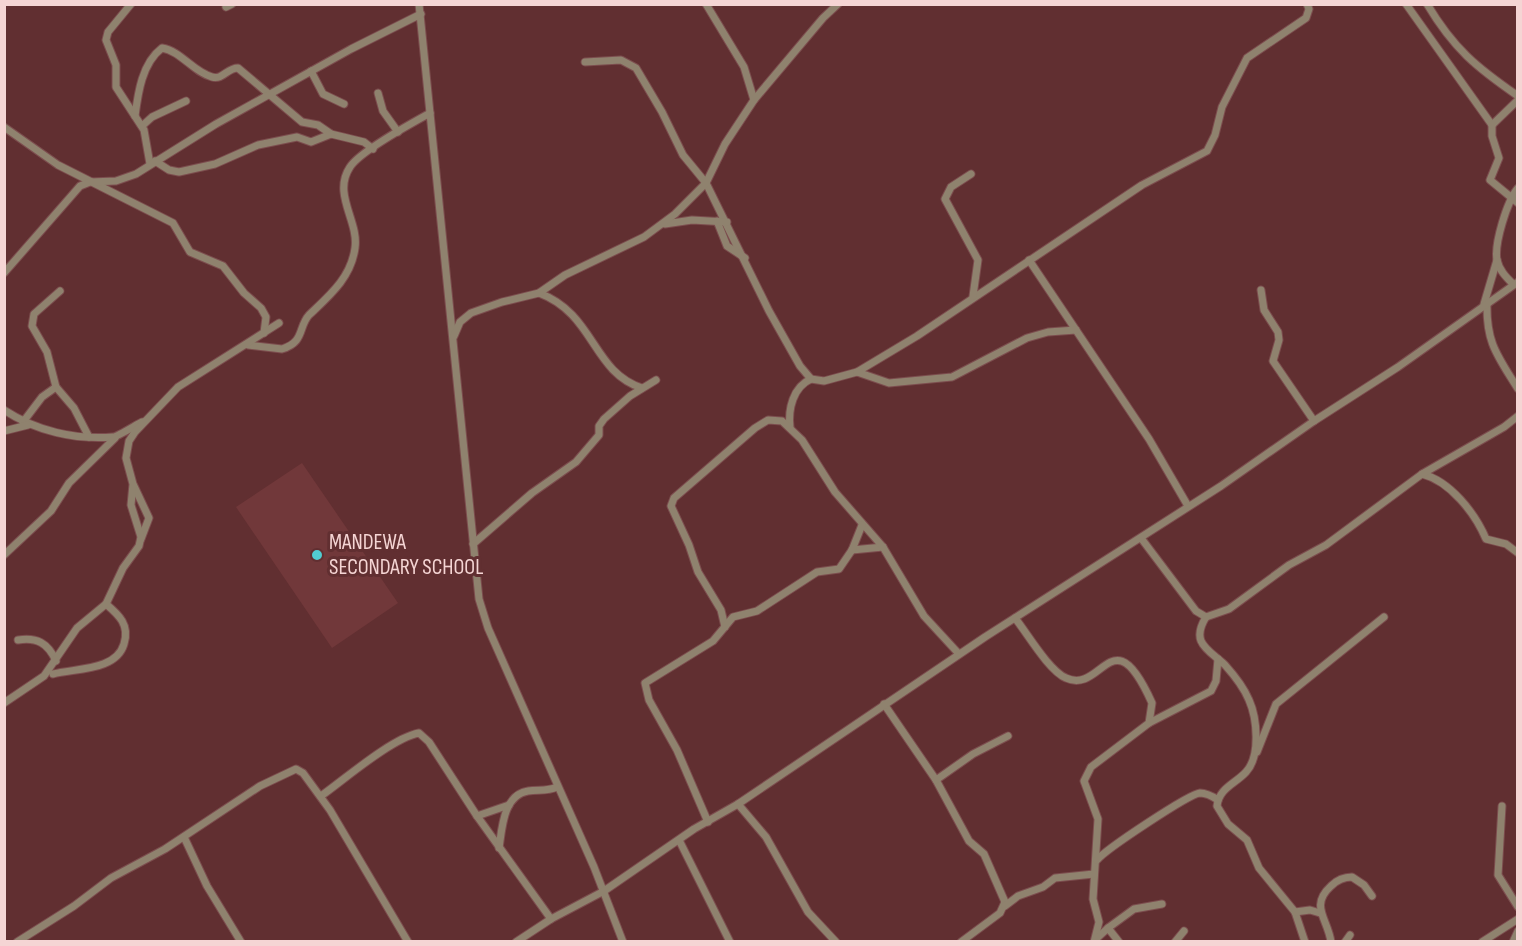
<svg xmlns="http://www.w3.org/2000/svg" width="1522" height="946" viewBox="0 0 1522 946" font-family="'Sofia Sans Condensed',sans-serif">
  <style>
    .built { fill: #71383a }
    .lines { fill: none; stroke-linecap: round; stroke-linejoin: round }
    .minor-casing { stroke: #7c4d4e; stroke-width: 9 }
    .minor { stroke: #8f826e; stroke-width: 7 }
    .poi-dot { fill: #51ccd1; stroke: #612f31; stroke-width: 2 }
    .labels { text-anchor: middle; dominant-baseline: central; stroke-width: 6; stroke-linejoin: round; paint-order: stroke }
    .poi-label { font-size: 22px; fill: #f5d5d4; stroke: #612f31; text-anchor: start }
  </style>
  <rect width="100%" height="100%" fill="#612f31"/>
  <path class="built" d="M302,463L398,603L332,648L236,507Z"/>
  <g class="lines">
    <g class="minor-casing">
      <g id="minor">
        <path d="M131,4L108,32L106,40L116,65V87L144,130L150,164"/>
        <path d="M419,4L479,599L488,628L594,867L623,942"/>
        <path d="M706,4L744,67L754,100"/>
        <path d="M1406,4L1492,125V136L1499,158L1490,180L1518,203"/>
        <path d="M1427,4C1454,49 1476,67 1518,96"/>
        <path d="M226,7L232,4"/>
        <path d="M585,62L621,60L636,68L662,112L683,155L706,183L769,311L800,366L811,379L824,381L857,372L917,336L1142,185L1207,151L1215,135L1222,107L1247,58L1306,18L1309,9L1307,4"/>
        <path d="M311,71L323,94L344,104"/>
        <path d="M378,93L383,111L398,132"/>
        <path d="M135,116C138,93 142,63 162,48C181,51 193,72 212,77C223,80 227,68 238,68L302,122L318,125L331,134L364,142L373,149"/>
        <path d="M1492,125L1518,100"/>
        <path d="M142,126L152,117L186,101"/>
        <path d="M4,127L58,165L173,223L190,252L223,266L244,293L261,308L266,317L264,333"/>
        <path d="M155,161L169,170L179,172L215,164L258,145L297,137L311,142L331,134"/>
        <path d="M971,174L951,187L945,199L978,260L973,296"/>
        <path d="M717,221L727,246L745,258"/>
        <path d="M665,224L692,220L727,222"/>
        <path d="M1029,260L1149,439L1188,506"/>
        <path d="M4,273L80,186L90,182L116,181L136,174L216,124L351,49L421,14"/>
        <path d="M1513,284C1506,277 1499,270 1497,260C1494,244 1507,201 1518,188"/>
        <path d="M1261,290L1264,310L1278,332L1279,340L1273,361L1314,421"/>
        <path d="M60,291L34,314L32,326L47,352L56,387L74,408L89,437"/>
        <path d="M539,293C595,314 592,372 642,388"/>
        <path d="M1487,302C1486,343 1497,355 1518,389"/>
        <path d="M1484,304L1497,260"/>
        <path d="M454,336L460,322L471,313L502,302L539,293L565,275L644,237L675,214L706,183L725,144L754,100L823,18L838,4"/>
        <path d="M248,345L282,349C305,342 298,327 309,315C329,296 351,278 355,248C359,221 332,194 350,167C360,151 412,123 430,113"/>
        <path d="M857,372L889,383L952,377L1027,338L1048,332L1076,330"/>
        <path d="M4,410C36,431 75,440 113,437C117,437 136,425 142,422"/>
        <path d="M23,422L42,397L56,387"/>
        <path d="M790,427C788,409 793,387 811,379"/>
        <path d="M4,431L28,425"/>
        <path d="M1422,474C1450,481 1475,513 1486,539L1506,544L1518,553"/>
        <path d="M134,486L149,518L141,539"/>
        <path d="M1141,538L1196,611L1206,617L1229,609L1289,565L1326,545L1422,474L1504,427L1518,416"/>
        <path d="M473,544L532,493L576,462L599,435V426L604,419L630,396L656,380"/>
        <path d="M852,550L883,547"/>
        <path d="M4,555L51,511L69,483L115,438"/>
        <path d="M1206,617C1190,643 1208,649 1225,665C1234,675 1244,688 1249,700C1257,718 1261,756 1246,772C1235,784 1219,788 1217,806L1228,824L1247,840L1259,868L1295,912L1305,942"/>
        <path d="M1015,618C1027,633 1049,671 1066,678C1103,695 1112,614 1152,703L1149,723L1091,767L1084,781L1098,819L1093,899L1099,922L1094,942"/>
        <path d="M725,627L721,610L698,572L689,545L671,506L674,498L755,428L768,420L782,421L802,440L835,492L883,547L924,616L959,654"/>
        <path d="M18,640C37,637 48,643 56,661"/>
        <path d="M53,674C76,668 116,671 124,644C130,625 119,615 106,604"/>
        <path d="M4,703L44,676L77,628L106,604L123,568L139,546L141,537L131,505L133,484L126,458L129,441L135,432L178,387L279,323"/>
        <path d="M884,704L936,780L969,841L984,854L1005,902L1000,913L961,942"/>
        <path d="M1149,723L1211,691L1216,681L1218,659"/>
        <path d="M1257,752L1276,704L1384,617"/>
        <path d="M936,780L973,754L1008,736"/>
        <path d="M321,796C345,779 392,738 419,733L429,742L477,816L551,919"/>
        <path d="M738,804L766,837L808,912L836,942"/>
        <path d="M1502,806L1498,875L1518,907"/>
        <path d="M477,816L509,805"/>
        <path d="M708,822L677,750L649,700L645,683L713,641L733,617L757,611L817,572L839,569L852,550L862,525"/>
        <path d="M184,837L207,886L241,942"/>
        <path d="M679,840L730,942"/>
        <path d="M499,848C502,829 503,795 528,791C538,789 546,792 557,787"/>
        <path d="M1097,860C1106,849 1189,794 1200,793C1207,793 1212,796 1218,800"/>
        <path d="M1005,906L1018,896L1043,887L1055,878L1094,874"/>
        <path d="M1295,912L1310,910L1320,913"/>
        <path d="M1108,928L1134,909L1162,904"/>
        <path d="M1096,939L1108,928L1119,942"/>
        <path d="M17,942L74,906L111,878L165,849L260,786L296,769L303,773L330,810L408,942"/>
        <path d="M516,942L551,919L604,891L694,829L738,804L985,637L1221,486L1314,421L1398,367L1518,282"/>
        <path d="M1175,942L1184,931"/>
        <path d="M1331,942C1328,919 1309,906 1331,886C1337,880 1343,877 1352,877L1364,885L1372,896"/>
        <path d="M1345,942L1350,935"/>
        <path d="M1482,942L1518,919"/>
        <path d="M1513,942L1518,931"/>
      </g>
    </g>
    <use href="#minor" class="minor"/>
  </g>
  <circle class="poi-dot" cx="317" cy="555" r="6"/>
  <g class="labels">
    <g class="poi-label">
      <text x="329" y="542">MANDEWA<tspan x="329" dy="25">SECONDARY SCHOOL</tspan></text>
    </g>
  </g>
  <rect width="1522" height="946" fill="none" stroke="#f5d5d4" stroke-width="12"/>
</svg>
